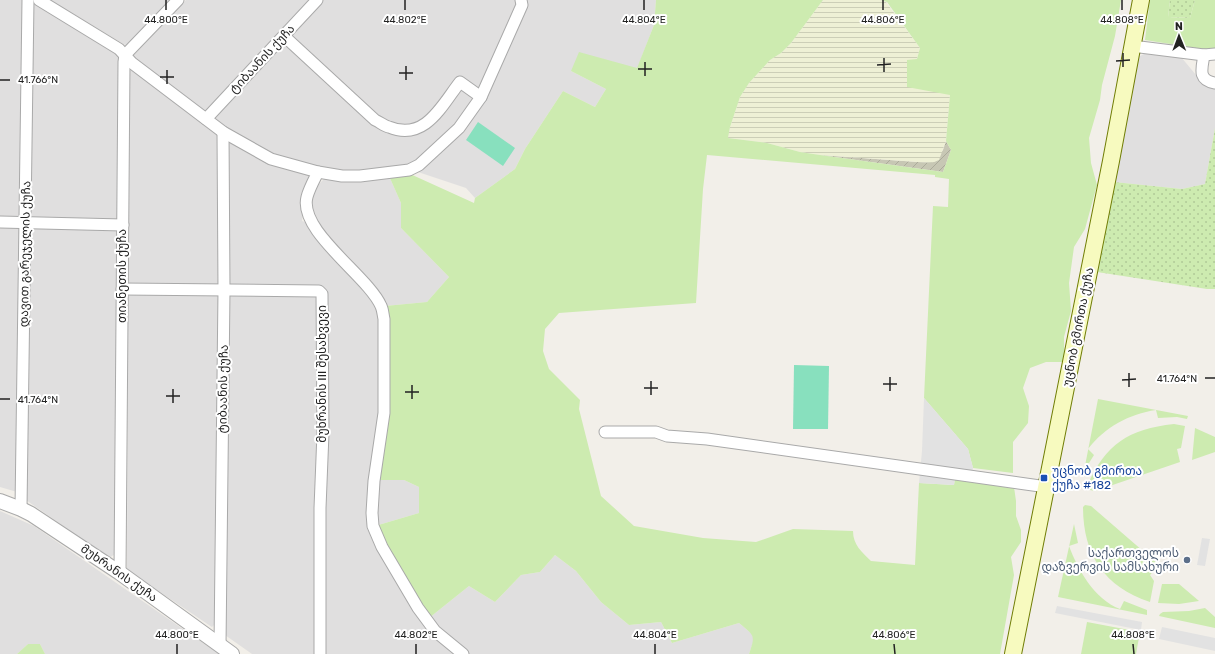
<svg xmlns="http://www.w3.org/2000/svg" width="1215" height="654" viewBox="0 0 1215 654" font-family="Rubik,'Noto Sans Georgian',sans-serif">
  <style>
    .residential { fill: #e0dfdf }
    .construction { fill: url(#construction-furrows) }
    .farmland { fill: url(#farmland-rules) }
    .grass { fill: #cdebb0 }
    .garden { fill: url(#garden-dots) }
    .pitch { fill: #88e0be }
    .parking { fill: #e2e2e2 }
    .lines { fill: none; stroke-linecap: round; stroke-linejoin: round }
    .minor-casing { stroke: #a9a9a9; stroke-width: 13 }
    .tertiary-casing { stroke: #a9a9a9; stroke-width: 16 }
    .secondary-casing { stroke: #707d05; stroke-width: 18 }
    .minor { stroke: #fff; stroke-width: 11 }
    .tertiary { stroke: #fff; stroke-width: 14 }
    .secondary { stroke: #f7fabf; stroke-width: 16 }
    .ticks { fill: none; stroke: #222; stroke-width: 1.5 }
    .transit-dot { fill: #1a4fb4; stroke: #fff; stroke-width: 1.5 }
    .service-dot { fill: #5c6f8a; stroke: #fff; stroke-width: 1.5 }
    .labels { text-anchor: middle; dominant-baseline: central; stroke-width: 4; stroke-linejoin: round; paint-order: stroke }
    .street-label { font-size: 12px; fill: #222; stroke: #fff }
    .transit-label { font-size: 12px; fill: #164399; stroke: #fff; text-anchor: start }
    .service-label { font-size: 12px; fill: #4e5e75; stroke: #fff; text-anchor: end }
    .ticks-label { font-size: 10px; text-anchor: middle; fill: #222; stroke: #fff; stroke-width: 4; stroke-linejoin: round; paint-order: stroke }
  </style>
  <defs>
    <pattern id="construction-furrows" width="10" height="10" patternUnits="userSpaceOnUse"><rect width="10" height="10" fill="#c7c7b4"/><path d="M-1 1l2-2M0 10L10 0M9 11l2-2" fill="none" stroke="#abab9a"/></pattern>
    <pattern id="farmland-rules" width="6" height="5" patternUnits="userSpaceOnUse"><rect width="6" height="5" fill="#eef0d5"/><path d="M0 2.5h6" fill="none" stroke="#ccceb7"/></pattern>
    <pattern id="garden-dots" width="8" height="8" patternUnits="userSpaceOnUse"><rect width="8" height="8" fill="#cdebb0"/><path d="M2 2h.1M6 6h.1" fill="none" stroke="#b0c997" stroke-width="1.8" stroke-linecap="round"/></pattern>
  </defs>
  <rect width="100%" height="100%" fill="#f2efe9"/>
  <g class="residential">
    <path d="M0,0H23L21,218L0,220Z"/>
    <path d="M50,0H171L130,44L125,45Z"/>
    <path d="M186,0H313L207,114L130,59Z"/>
    <path d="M323,0H518L517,7L480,90L459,122L440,145L407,167L335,173L272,157L211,118Z"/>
    <path d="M525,0H656L654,25L637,69L571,71L606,89L595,107L563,91L525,149L515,169L475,198L466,188L415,171L460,132Z"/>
    <path d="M34,1L117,53L120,58L119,220L29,219L31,2Z"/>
    <path d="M1146,53L1181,57L1201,81L1215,87V128L1205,184L1182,189L1114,182L1136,58Z"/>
    <path d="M135,69L220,133V288L129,287V70Z"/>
    <path d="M231,138L313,173L304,196L302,221L308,223L349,269L378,309L380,328L382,410L369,507L428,629L454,654H324L326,611L323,488L324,294L229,287L226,144Z"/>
    <path d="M389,176L401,203V228L449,277L427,302L385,306L320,230L308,203L319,184L324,179Z"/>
    <path d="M0,225H18L21,229L17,492L0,487Z"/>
    <path d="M30,226L118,227L115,554L109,558L26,500Z"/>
    <path d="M128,293H219L217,622L212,627L127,570Z"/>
    <path d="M227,293L320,295L317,654H252L225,635Z"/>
    <path d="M377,480H404L419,487V513L375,526Z"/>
    <path d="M0,511L34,526L219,654H45L40,644H28L17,654H0Z"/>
    <path d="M555,555L576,571L601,602L629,625L661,622L672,643L739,623L752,634L754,640L749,654H468L452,642L429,618L469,586L495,602L521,575L540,572Z"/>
  </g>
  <path class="construction" d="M946,141L951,150L943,172L820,155L932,163L943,150Z"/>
  <path class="farmland" d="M823,0H881L886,2L920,48L917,59L950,95L946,141L939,160L932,163L820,155L800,152L767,143L728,138L730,127L740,97L749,83L770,60L781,53L791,43Z"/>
  <g class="grass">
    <path d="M656,0H823L791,43L781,53L770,60L749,83L740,97L730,127L728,138L767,143L800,152L820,155L943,172L951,150L946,141L950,95L907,87V60L917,59L920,48L887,2L881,0H1121L1115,36L1102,85L1100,100L1089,138L1091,163L1097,185L1085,229L1074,247L1069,283L1071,311L1064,337V362H1046L1030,368L1023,388L1029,406L1028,423L1013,442V473L973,468L968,449L924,398L933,206L948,207L949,179L935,177V175L707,155L703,189L696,303L559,313L545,329L543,351L549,369L580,400L579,409L601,496L634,526L703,538L756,542L793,529L853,531C853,545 862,552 871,561L915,565L919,483L954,485L955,478L1014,487L1016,501V516L1021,530V542L1011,557L1014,575L1000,654H749C756,634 754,636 739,623L672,643L661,622L629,625L601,602L576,571L555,555L540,572L521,575L495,602L469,586L429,618L375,526L419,513V487L404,480H377L385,306L427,302L449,277L401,228V203L389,176L408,173L474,203L475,198L515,169L525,149L563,91L595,107L606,89L571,71L579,52L637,68L654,25Z"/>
    <path d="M1150,0H1170L1168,17L1190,18L1195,0H1215V50H1208L1145,40Z"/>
    <path d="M1098,399L1188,416L1187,419L1177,417L1158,418L1156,410C1129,414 1105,427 1088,449L1094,455L1084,471Z"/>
    <path d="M1174,424L1185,426L1181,448L1177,449L1180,462L1095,491L1090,490L1087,486C1106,444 1128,429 1174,424Z"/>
    <path d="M1195,428L1215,437V452L1192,460Z"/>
    <path d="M1085,505L1091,506L1158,564V566L1150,575L1154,581L1150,602C1104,587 1083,554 1083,507Z"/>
    <path d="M1074,524L1078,543L1069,546C1078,570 1094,599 1120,609L1124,601L1147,610V615L1058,597Z"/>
    <path d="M1162,584H1179L1199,601L1179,604L1158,603Z"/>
    <path d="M1205,608L1215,617V628L1159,616L1160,614L1163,612L1189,611Z"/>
    <path d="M1087,622L1140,632L1136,654H1081Z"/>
    <path d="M28,644H40L45,654H17Z"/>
  </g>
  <g class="garden">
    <path d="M1170,0H1195L1190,18L1168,17Z"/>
    <path d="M1215,128V289H1207L1097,272L1114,182L1182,189L1205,184Z"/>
  </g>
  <g class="pitch">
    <path d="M478,122L515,148L503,166L466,140Z"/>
    <path d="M794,365L829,366L828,429H793Z"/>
  </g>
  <g class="parking">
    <path d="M924,398L968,449L973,468L972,481L955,478L954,485L919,483L922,451Z"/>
    <path d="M1202,538L1210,539L1205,566L1197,565Z"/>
    <path d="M1057,606L1142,622L1141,630L1055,613Z"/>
    <path d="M1162,627L1215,638V651L1159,639Z"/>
  </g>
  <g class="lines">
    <g class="minor-casing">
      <g id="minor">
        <path d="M39,0L119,49L132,63L223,132L271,159L318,172L342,176H360L409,170L419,165L459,128L481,97L522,5L521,0"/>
        <path d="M284,36L375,120C380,122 384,126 389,127C425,142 442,105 460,82L481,97"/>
        <path d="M1132,46L1204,55L1215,54"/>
        <path d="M1204,55C1202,68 1197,80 1215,83"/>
        <path d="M206,119L317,0"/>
        <path d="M318,172C314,180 309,189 307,197C298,231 368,276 381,306C383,310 383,315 384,319V413L374,481L372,513L373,526L382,547L418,608L435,631L463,654"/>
        <path d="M0,222L123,225"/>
        <path d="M122,289L319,291L322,294L323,433L320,508V654"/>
        <path d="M605,432H656L667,436L707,439L1047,487"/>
        <path d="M21,509L28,0"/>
        <path d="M120,573L124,62L125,55L178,0"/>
        <path d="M220,646L224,290L223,132"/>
      </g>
    </g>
    <g class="tertiary-casing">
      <path id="tertiary" d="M0,501L21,509L31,514L120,573L232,654"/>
    </g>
    <g class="secondary-casing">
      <path id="secondary" d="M1013,654L1111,161L1141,0"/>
    </g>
    <use href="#minor" class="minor"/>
    <use href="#tertiary" class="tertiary"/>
    <use href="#secondary" class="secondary"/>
  </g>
  <path class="ticks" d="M166,0V10M405,0V10M644,0V10M883,0V10M1122,0V10M1123,53V67M884,58V72M1116,61L1130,60M645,62V76M877,65L891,64M406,66V80M638,69H652M167,70V84M399,73H413M160,77H174M0,80H10M1129,373V387M890,377V391M1205,378H1215M1122,380L1136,379M651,381V395M883,384H897M412,385V399M644,388H658M173,389V403M405,392H419M166,396H180M0,399H10M177,644V654M416,644V654M655,644V654M894,644L895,654M1133,644L1134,654"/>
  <rect class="transit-dot" x="1040" y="474" width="8" height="8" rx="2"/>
  <circle class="service-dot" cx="1187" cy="560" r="4"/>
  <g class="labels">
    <g class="street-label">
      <text transform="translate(262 59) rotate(-47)">ტიბაანის ქუჩა</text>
      <text transform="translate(25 254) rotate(-89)">დავით გარეჯელის ქუჩა</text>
      <text transform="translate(122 276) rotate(-90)">თიანეთის ქუჩა</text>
      <text transform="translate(1078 327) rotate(-79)">უცნობ გმირთა ქუჩა</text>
      <text transform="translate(322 374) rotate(-90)">მუხრანის III შესახვევი</text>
      <text transform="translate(223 389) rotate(-89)">ტიბაანის ქუჩა</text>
      <text transform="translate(119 573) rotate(35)">მუხრანის ქუჩა</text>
    </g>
    <g class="transit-label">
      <text x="1052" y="471">უცნობ გმირთა<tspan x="1052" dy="14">ქუჩა #182</tspan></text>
    </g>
    <g class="service-label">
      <text x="1179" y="553">საქართველოს<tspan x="1179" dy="14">დაზვერვის სამსახური</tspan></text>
    </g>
  </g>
  <g class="ticks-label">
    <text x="166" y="23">44.800°E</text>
    <text x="405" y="23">44.802°E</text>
    <text x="644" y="23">44.804°E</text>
    <text x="883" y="23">44.806°E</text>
    <text x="1122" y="23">44.808°E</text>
    <text x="38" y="83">41.766°N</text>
    <text x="1177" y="382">41.764°N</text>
    <text x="38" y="403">41.764°N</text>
    <text x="177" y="638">44.800°E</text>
    <text x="416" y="638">44.802°E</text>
    <text x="655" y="638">44.804°E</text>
    <text x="894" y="638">44.806°E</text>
    <text x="1133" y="638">44.808°E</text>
  </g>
  <g transform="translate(1179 36) rotate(359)" stroke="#ffffff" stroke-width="3" paint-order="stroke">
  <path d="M0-3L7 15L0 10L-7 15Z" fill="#222222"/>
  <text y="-6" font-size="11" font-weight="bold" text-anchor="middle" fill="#222222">N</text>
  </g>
</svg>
